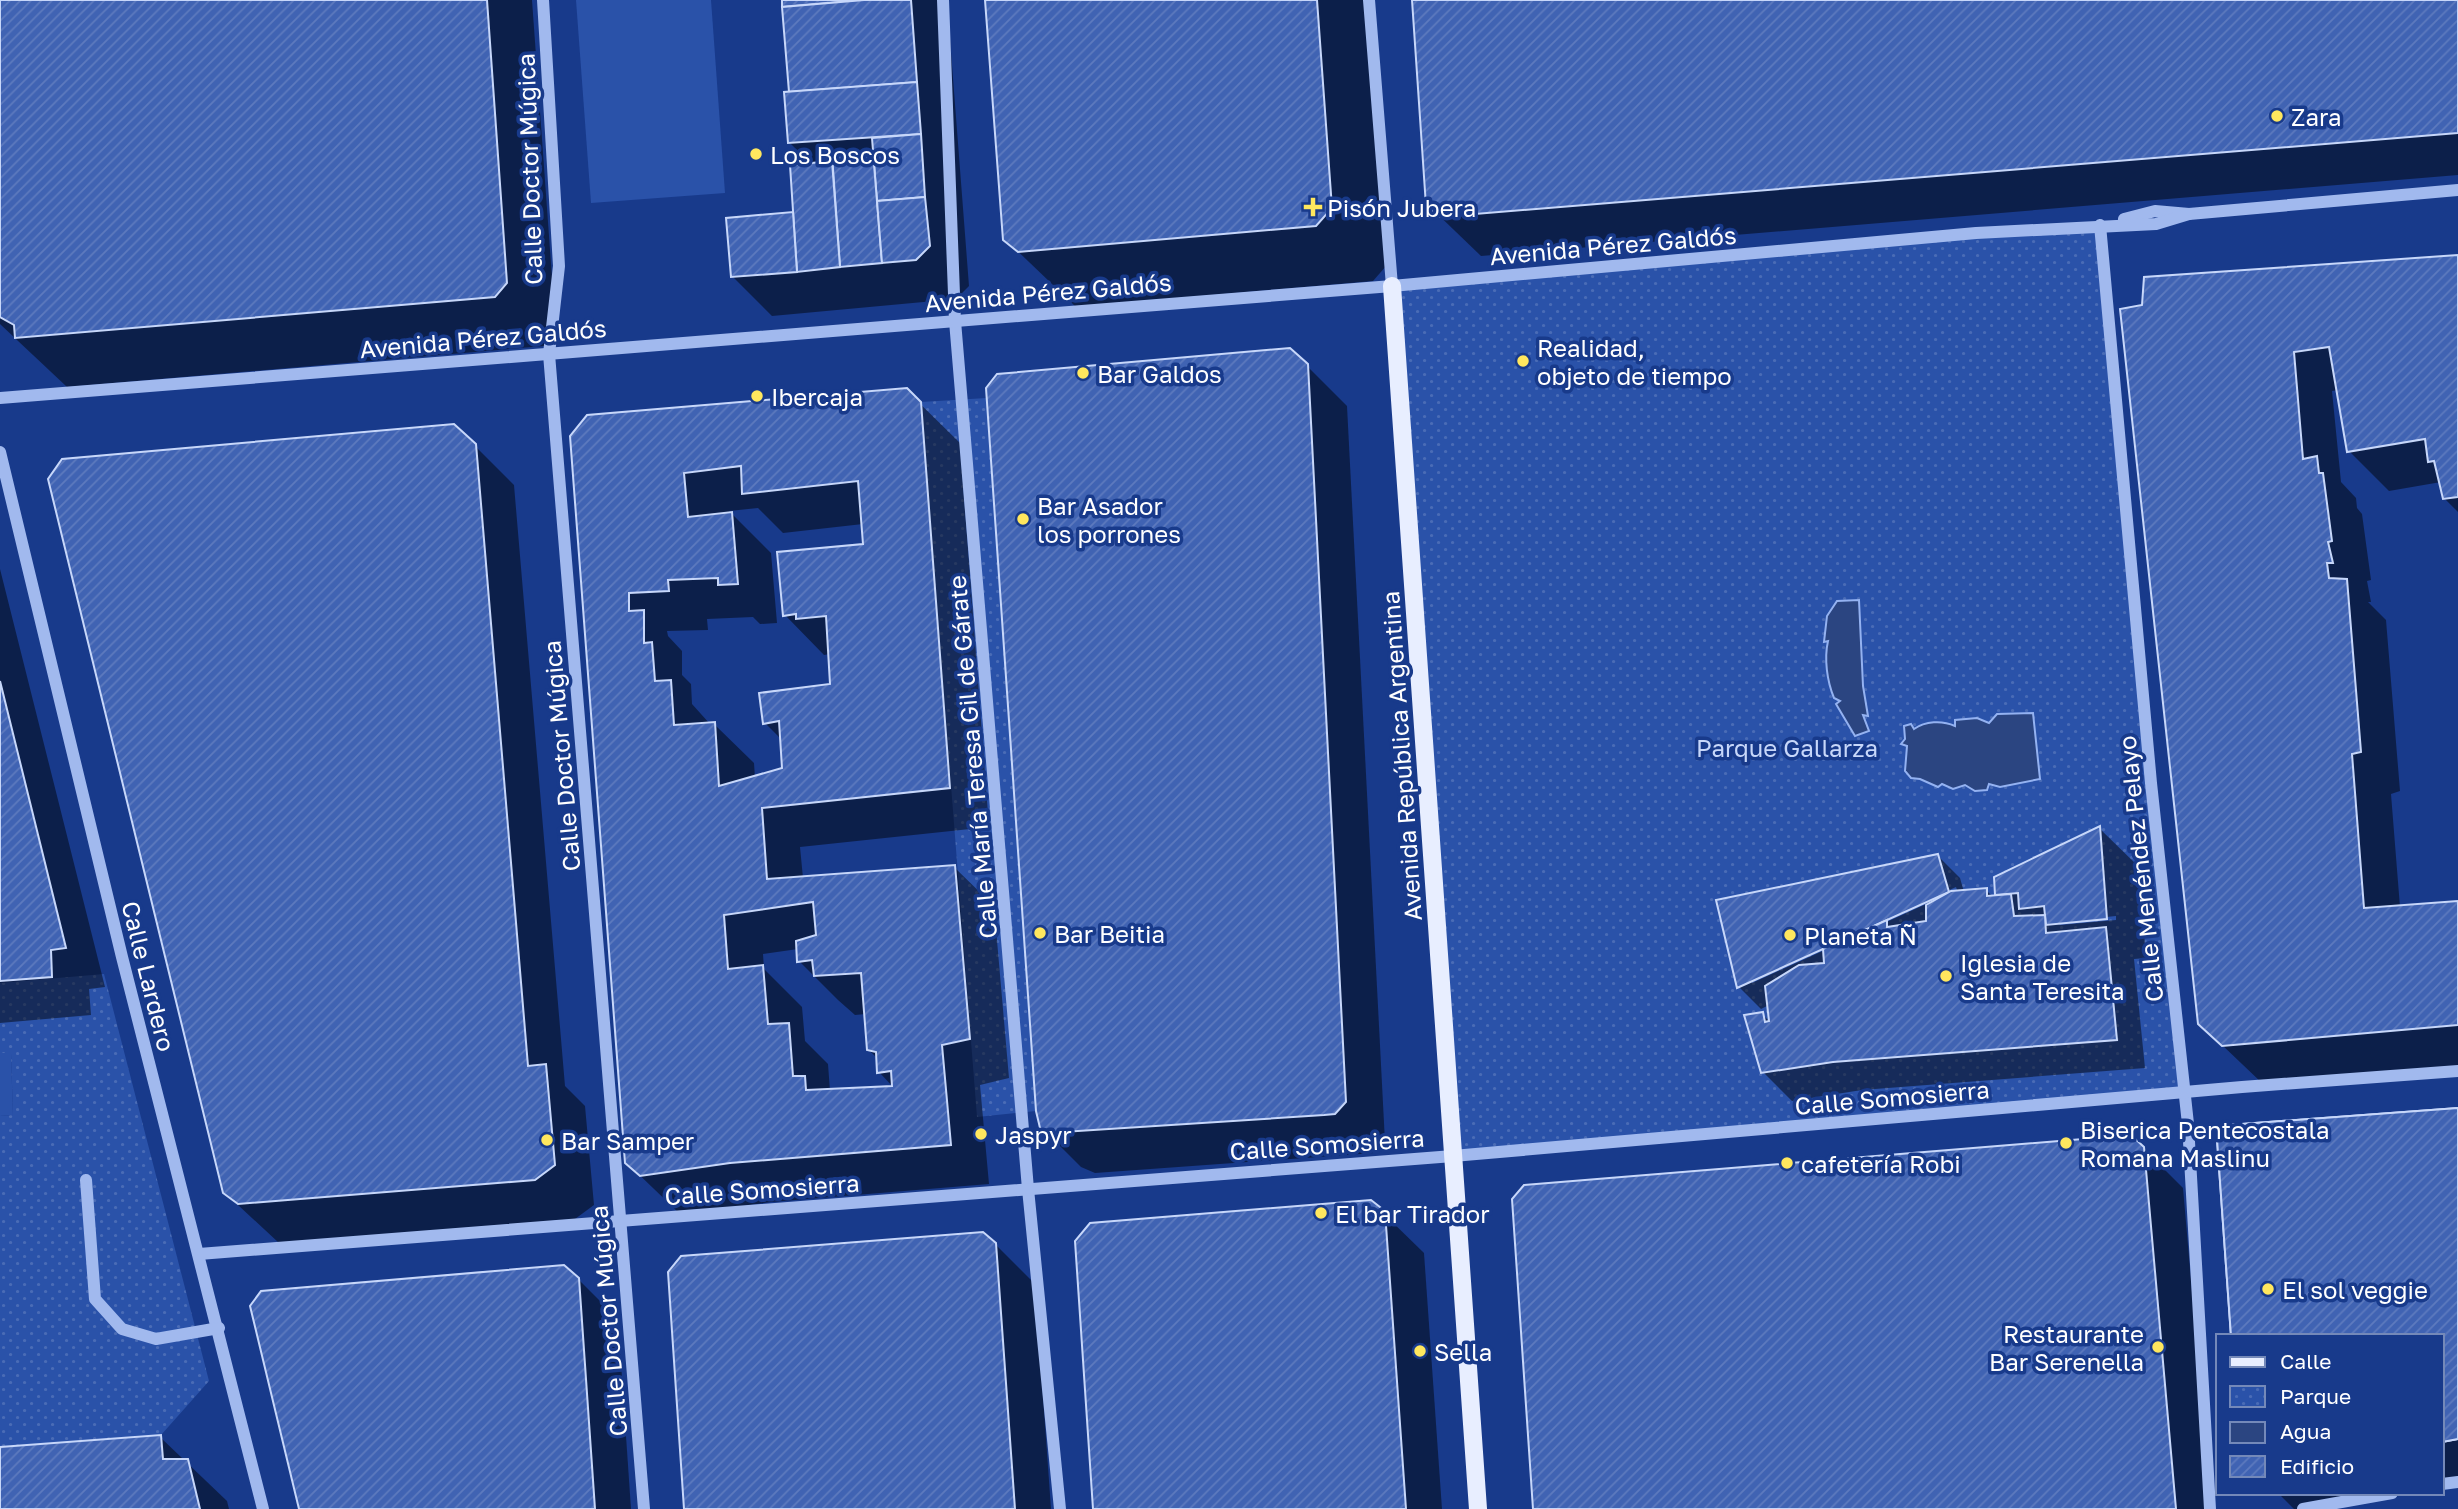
<svg xmlns="http://www.w3.org/2000/svg" width="2458" height="1509" viewBox="0 0 2458 1509" font-family="'Golos Text',sans-serif">
  <style>
    .green { fill: #2a52a9 }
    .park { fill: url(#park-dots) }
    .water { fill: #2b4581; stroke: #94b2f1; stroke-width: 2 }
    .shadow { fill: #0007; fill-rule: evenodd }
    .building { fill: url(#building-hatch); stroke: #c7d7fa; stroke-width: 2; fill-rule: evenodd }
    .lines { fill: none; stroke-linecap: round; stroke-linejoin: round }
    .minor { stroke: #a1b9ee; stroke-width: 12 }
    .major { stroke: #e8eeff; stroke-width: 18 }
    .poi-dot { fill: #ffe75e; stroke: #183a8b; stroke-width: 2.5 }
    .labels { text-anchor: middle; dominant-baseline: central; stroke-width: 7; stroke-linejoin: round; paint-order: stroke }
    .poi-label { font-size: 24px; fill: #fff; stroke: #183a8b; text-anchor: start }
    .street-label { font-size: 24px; fill: #fff; stroke: #183a8b }
    .park-label { font-size: 24px; fill: #c7d7fa; stroke: #183a8b }
  </style>
  <defs>
    <pattern id="park-dots" width="8" height="8" patternUnits="userSpaceOnUse" patternTransform="scale(1.75)"><rect width="8" height="8" fill="#2a52a9"/><path d="M2 2h.1M6 6h.1" fill="none" stroke="#4a6cb6" stroke-width="1.8" stroke-linecap="round"/></pattern>
    <pattern id="building-hatch" width="6" height="6" patternUnits="userSpaceOnUse" patternTransform="scale(1.75)"><rect width="6" height="6" fill="#4063b3"/><path d="M-1 1l2-2M0 6l6-6M5 7l2-2" fill="none" stroke="#5d7abe"/></pattern>
  </defs>
  <rect width="100%" height="100%" fill="#183a8b"/>
  <g class="green">
    <path d="M576,0H711L725,193L591,203Z"/>
    <path d="M0,1053H11L13,1115L0,1116Z"/>
  </g>
  <g class="park">
    <path d="M2100,225L2183,1093L1453,1156L1392,286Z"/>
    <path d="M987,398L1036,1111L977,1117L921,402Z"/>
    <path d="M104,974L209,1381L161,1435L0,1447V1116L13,1115L11,1053H0V983Z"/>
  </g>
  <g class="water">
    <path d="M1859,600L1863,686L1868,716L1863,715L1869,731L1855,736L1836,704L1840,701L1834,698C1827,681 1824,659 1828,641L1824,642L1827,616L1837,601Z"/>
    <path d="M2033,713L2040,779L2000,787L1989,784L1987,790L1975,791L1965,785L1953,789L1942,784L1938,787L1920,779L1911,778L1905,771L1907,746L1901,744L1905,739L1904,726L1911,724L1914,729C1925,721 1942,720 1955,726V720L1977,718L1989,723L1997,714Z"/>
  </g>
  <g class="shadow">
    <path d="M0,0H532L556,333L544,346L67,387L0,324Z"/>
    <path d="M784,0H947L969,286L956,299L772,316L732,276L728,219L795,214L812,165L790,143L791,94Z"/>
    <path d="M987,0H1369L1387,265L1373,281L1076,307L1005,239Z"/>
    <path d="M1413,0H2458V175L1481,256L1428,205Z"/>
    <path d="M2458,256V512L2444,498L2441,482L2389,491L2349,451L2338,390L2332,391L2341,482L2356,498L2357,508L2362,514L2371,580L2367,581L2371,602H2368L2386,620L2400,791L2391,794L2400,907L2458,903V1067L2263,1084L2200,1024L2122,310Z"/>
    <path d="M1307,366L1347,406L1385,1142L1374,1153L1095,1173L1081,1167L1041,1127Z"/>
    <path d="M906,390L960,443L989,827L800,847L803,878L954,867L994,906L1009,1078L980,1085L989,1184L771,1202L681,1215L626,1162L572,436ZM758,508L783,533L863,524L865,546L785,615L824,655L830,654L832,686L765,723L782,740L784,770L755,778L754,763L714,724H710L692,704L691,684L682,675V651L668,636L667,631L708,630L707,619L753,617L760,624L777,623L771,553L729,511ZM798,949L799,961L838,1000L855,1015L866,1014L869,1050L878,1059L879,1072L894,1088L830,1091L828,1064L805,1041L802,1007L764,969L763,954Z"/>
    <path d="M474,445L514,485L565,1086L585,1106L594,1205L575,1219L279,1243L224,1192Z"/>
    <path d="M0,569L105,987L89,989L91,1015L0,1023Z"/>
    <path d="M2099,828L2139,867L2146,958L2134,959L2145,1068L1862,1090L1792,1101L1763,1072L1762,1014L1771,1023L1769,1005L1761,1009L1739,987L1938,856L1960,878L1964,892L1986,890L1993,897H1999L1997,894ZM1956,887L1957,890L1752,983V979ZM2116,916V920L2060,925L2057,922Z"/>
    <path d="M2458,1109V1485L2442,1488V1336Z"/>
    <path d="M2143,1148L2183,1188L2211,1509H1534Z"/>
    <path d="M1383,1213L1424,1253L1442,1509H1095Z"/>
    <path d="M995,1244L1035,1284L1051,1509H686Z"/>
    <path d="M578,1279L618,1319L631,1509H301Z"/>
    <path d="M160,1437L227,1501L229,1509H0V1449Z"/>
    <path d="M2278,1493H2414L2326,1509H2294Z"/>
  </g>
  <g class="building">
    <path d="M0,0H487L507,283L495,297L15,338L14,325L0,317Z"/>
    <path d="M782,0H864L782,7Z"/>
    <path d="M864,0H911L917,82L789,92L782,7Z"/>
    <path d="M985,0H1317L1332,208L1316,226L1018,252L1003,240Z"/>
    <path d="M1412,0H2458V133L1439,217L1426,206Z"/>
    <path d="M917,82L921,134L788,143L784,92Z"/>
    <path d="M921,134L925,197L877,201L872,138Z"/>
    <path d="M873,152L882,263L840,267L832,155Z"/>
    <path d="M832,161L840,267L797,272L790,165Z"/>
    <path d="M925,197L930,246L916,260L882,263L877,201Z"/>
    <path d="M793,212L797,272L731,277L726,218Z"/>
    <path d="M2458,255V497L2443,499L2434,461L2428,462L2425,439L2347,452L2329,347L2294,352L2303,459L2317,456L2319,473H2323L2332,541L2328,542L2333,563H2327L2329,578L2347,579L2361,752L2352,754L2364,908L2458,901V1025L2222,1046L2198,1024L2120,309L2142,305L2144,277Z"/>
    <path d="M1290,348L1308,364L1346,1102L1335,1114L1324,1115L1047,1133L1040,1128L1036,1111L986,388L997,374Z"/>
    <path d="M907,388L921,402L950,788L762,808L767,879L955,865L970,1039L942,1045L951,1145L730,1163L640,1176L625,1163L570,436L587,415ZM741,466L742,494L858,481L863,544L777,552L783,616L796,614V619L826,616L830,684L759,693L763,724L779,721L782,768L719,786L715,722L674,725L671,680L655,681L652,642L644,643V610L629,611V593L669,591L668,580L718,578V585L738,584L732,512L688,517L684,473ZM813,902L816,935L796,941L797,962L812,960L814,976L861,973L867,1050L876,1052L877,1073L891,1071L892,1086L806,1090L805,1076H793L789,1023L768,1024L763,965L728,969L724,915Z"/>
    <path d="M454,424L476,444L528,1066L546,1064L555,1165L535,1180L238,1204L223,1193L48,479L62,459Z"/>
    <path d="M0,681L66,948L51,950L52,977L0,981Z"/>
    <path d="M2100,826L2107,919L2046,925L2044,906L2019,909L2018,893L1995,895L1994,877Z"/>
    <path d="M1938,854L1949,892L1737,988L1716,900Z"/>
    <path d="M1987,888V896L2011,894L2014,916L2045,915L2046,933L2106,927L2117,1040L1833,1062L1761,1073L1744,1015L1763,1012L1765,1022L1769,1021L1765,986L1799,965L1824,963L1823,949L1887,920V927L1926,921V905L1951,891Z"/>
    <path d="M2458,1108V1232L2377,1239L2373,1198L2309,1204L2317,1288L2333,1287L2336,1306L2422,1294L2423,1312L2458,1305V1439L2442,1442V1336H2231L2217,1139L2229,1125Z"/>
    <path d="M2458,1108V1439L2442,1442V1336H2231L2217,1139L2229,1125Z"/>
    <path d="M2131,1135L2144,1147L2176,1509H1533L1512,1199L1524,1185Z"/>
    <path d="M1371,1200L1385,1211L1406,1509H1093L1075,1241L1090,1223Z"/>
    <path d="M983,1232L996,1243L1015,1509H684L668,1272L681,1256Z"/>
    <path d="M564,1265L579,1278L595,1509H299L250,1306L261,1291Z"/>
    <path d="M161,1435L163,1459H188L200,1509H0V1447Z"/>
  </g>
  <g class="lines">
    <g class="minor">
      <path d="M543,0L559,266L549,354L644,1509"/>
      <path d="M943,0L955,321L1028,1189L1060,1509"/>
      <path d="M1369,0L1392,286"/>
      <path d="M2124,219L2155,211L2189,214L2458,190"/>
      <path d="M2100,225L2151,783L2188,1124L2210,1509"/>
      <path d="M0,398L1392,286L1976,233L2156,224L2189,214"/>
      <path d="M0,452L122,957L263,1509"/>
      <path d="M86,1180L95,1299L122,1329L156,1339L219,1328"/>
      <path d="M199,1254L1453,1156L2242,1087L2458,1071"/>
      <path d="M2442,1484L2458,1482"/>
      <path d="M2303,1509L2392,1493"/>
    </g>
    <path class="major" d="M1392,286L1478,1509"/>
  </g>
  <g class="poi-dot">
    <circle cx="2277" cy="116" r="7"/>
    <circle cx="756" cy="154" r="7"/>
    <path d="M1309.5 196.5h7v7h7v7h-7v7h-7v-7h-7v-7h7z"/>
    <circle cx="1523" cy="361" r="7"/>
    <circle cx="1083" cy="373" r="7"/>
    <circle cx="757" cy="396" r="7"/>
    <circle cx="1023" cy="519" r="7"/>
    <circle cx="1040" cy="933" r="7"/>
    <circle cx="1790" cy="935" r="7"/>
    <circle cx="1946" cy="976" r="7"/>
    <circle cx="981" cy="1134" r="7"/>
    <circle cx="547" cy="1140" r="7"/>
    <circle cx="2066" cy="1143" r="7"/>
    <circle cx="1787" cy="1163" r="7"/>
    <circle cx="1321" cy="1213" r="7"/>
    <circle cx="2268" cy="1289" r="7"/>
    <circle cx="2158" cy="1347" r="7"/>
    <circle cx="1420" cy="1351" r="7"/>
  </g>
  <g class="labels">
    <g class="poi-label">
      <text x="2291" y="116">Zara</text>
      <text x="770" y="154">Los Boscos</text>
      <text x="1327" y="207">Pisón Jubera</text>
      <text x="1537" y="347">Realidad,<tspan x="1537" dy="28">objeto de tiempo</tspan></text>
      <text x="1097" y="373">Bar Galdos</text>
      <text x="771" y="396">Ibercaja</text>
      <text x="1037" y="505">Bar Asador<tspan x="1037" dy="28">los porrones</tspan></text>
      <text x="1054" y="933">Bar Beitia</text>
      <text x="1804" y="935">Planeta Ñ</text>
      <text x="1960" y="962">Iglesia de<tspan x="1960" dy="28">Santa Teresita</tspan></text>
      <text x="2080" y="1129">Biserica Pentecostala<tspan x="2080" dy="28">Romana Maslinu</tspan></text>
      <text x="995" y="1134">Jaspyr</text>
      <text x="561" y="1140">Bar Samper</text>
      <text x="1801" y="1163">cafetería Robi</text>
      <text x="1335" y="1213">El bar Tirador</text>
      <text x="2282" y="1289">El sol veggie</text>
      <text x="2144" y="1333" text-anchor="end">Restaurante<tspan x="2144" dy="28">Bar Serenella</tspan></text>
      <text x="1434" y="1351">Sella</text>
    </g>
    <g class="street-label">
      <text transform="translate(529 169) rotate(-92)">Calle Doctor Múgica</text>
      <text transform="translate(1613 245) rotate(-5)">Avenida Pérez Galdós</text>
      <text transform="translate(1048 292) rotate(-5)">Avenida Pérez Galdós</text>
      <text transform="translate(483 338) rotate(-5)">Avenida Pérez Galdós</text>
      <text transform="translate(561 756) rotate(-95)">Calle Doctor Múgica</text>
      <text transform="translate(1401 756) rotate(-94)">Avenida República Argentina</text>
      <text transform="translate(972 757) rotate(-95)">Calle María Teresa Gil de Gárate</text>
      <text transform="translate(2140 869) rotate(-96)">Calle Menéndez Pelayo</text>
      <text transform="translate(149 976) rotate(76)">Calle Lardero</text>
      <text transform="translate(1892 1097) rotate(-5)">Calle Somosierra</text>
      <text transform="translate(1327 1144) rotate(-4)">Calle Somosierra</text>
      <text transform="translate(762 1189) rotate(-4)">Calle Somosierra</text>
      <text transform="translate(608 1321) rotate(-95)">Calle Doctor Múgica</text>
    </g>
    <g class="park-label">
      <text x="1787" y="747">Parque Gallarza</text>
    </g>
  </g>
  <rect x="2216" y="1334" width="228" height="161" fill="#183a8b" stroke="#7489b9" stroke-width="2"/>
  <rect x="2230" y="1357" width="35" height="10" fill="#e8eeff" stroke="#7489b9" stroke-width="2"/>
  <text x="2280" y="1369" font-size="21" fill="#ffffff">Calle</text>
  <rect x="2230" y="1386" width="35" height="21" fill="url(#park-dots)" stroke="#7489b9" stroke-width="2"/>
  <text x="2280" y="1404" font-size="21" fill="#ffffff">Parque</text>
  <rect x="2230" y="1422" width="35" height="21" fill="#2b4581" stroke="#7489b9" stroke-width="2"/>
  <text x="2280" y="1439" font-size="21" fill="#ffffff">Agua</text>
  <rect x="2230" y="1456" width="35" height="21" fill="url(#building-hatch)" stroke="#7489b9" stroke-width="2"/>
  <text x="2280" y="1474" font-size="21" fill="#ffffff">Edificio</text>
</svg>
